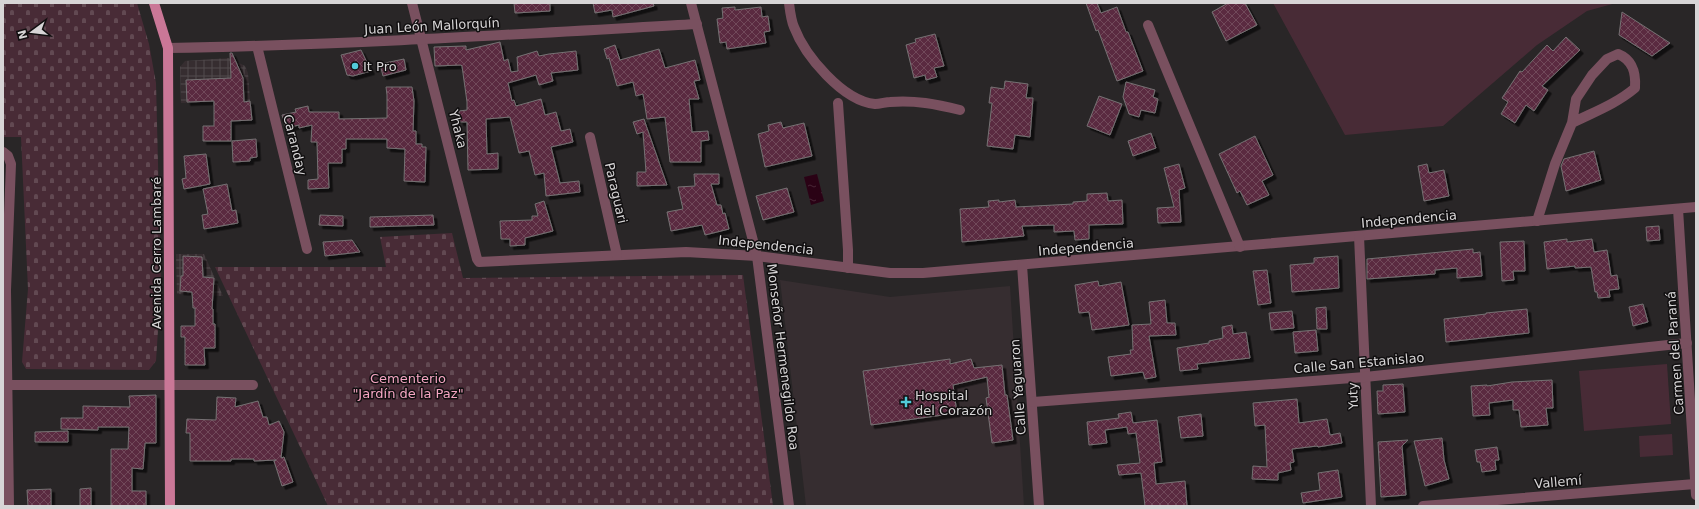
<svg xmlns="http://www.w3.org/2000/svg" width="1699" height="509" viewBox="0 0 1699 509" font-family="'DejaVu Sans',sans-serif">
  <style>
    .built { fill: #362d30 }
    .industrial { fill: url(#industrial-grid) }
    .cemetery { fill: url(#cemetery-stones) }
    .park { fill: #482b36 }
    .water { fill: url(#water-ripples) }
    .building { fill: url(#building-cross-hatch); stroke: #757173; filter: url(#shadow) }
    .lines { fill: none; stroke-linecap: round; stroke-linejoin: round }
    .minor { stroke: #79505f; stroke-width: 10 }
    .major { stroke: #ca7797; stroke-width: 10 }
    .poi-dot { fill: #52cbd9; stroke: #110f10; stroke-width: 1.5 }
    .labels { text-anchor: middle; dominant-baseline: central; stroke-width: 3; stroke-linejoin: round; paint-order: stroke }
    .street-label { font-size: 13px; fill: #d7d5d6; stroke: #110f10 }
    .poi-label { font-size: 13px; fill: #d7d5d6; stroke: #110f10; text-anchor: start }
    .park-label { font-size: 13px; fill: #f5a6c3; stroke: #110f10 }
  </style>
  <defs>
    <pattern id="industrial-grid" width="8" height="8" patternUnits="userSpaceOnUse"><rect width="8" height="8" fill="#362d30"/><path d="M0 4h8M4 0v8" fill="none" stroke="#524b4d"/></pattern>
    <pattern id="cemetery-stones" width="16" height="16" patternUnits="userSpaceOnUse"><rect width="16" height="16" fill="#482b36"/><path d="M2 7V4a2 2 0 0 1 4 0v3zM10 15v-3a2 2 0 0 1 4 0v3z" fill="#624952"/></pattern>
    <pattern id="water-ripples" width="26" height="14" patternUnits="userSpaceOnUse"><rect width="26" height="14" fill="#2a0215"/><path d="M2 4q2-2 4 0t4 0M15 11q2-2 4 0t4 0" fill="none" stroke="#482636"/></pattern>
    <pattern id="building-cross-hatch" width="8" height="8" patternUnits="userSpaceOnUse"><rect width="8" height="8" fill="#5a2c3f"/><path d="M0 0l8 8M0 8l8-8" fill="none" stroke="#714a5a"/></pattern>
    <filter id="shadow"><feDropShadow dx="3.5" dy="3.5" stdDeviation="0" flood-color="#0009"/></filter>
  </defs>
  <rect width="100%" height="100%" fill="#292627"/>
  <path class="built" d="M780,280L890,297L1010,286L1024,506H806Z"/>
  <g class="industrial">
    <path d="M229,58L245,66L248,73L250,101L181,103L180,67L185,61Z"/>
    <path d="M176,254H204L223,296L177,294Z"/>
  </g>
  <g class="cemetery">
    <path d="M3,3H137L149,44L156,83L161,284L156,361L149,370L26,369L22,362L28,289L21,137H3Z"/>
    <path d="M452,233L463,278L743,275L773,506H328L215,267H386L380,237Z"/>
  </g>
  <g class="park">
    <path d="M1273,3H1616L1587,11L1537,45L1443,126L1345,135Z"/>
    <path d="M1667,364L1671,424L1584,431L1579,371Z"/>
    <path d="M1672,434L1673,455L1640,457L1639,436Z"/>
  </g>
  <path class="water" d="M817,174L824,201L811,205L804,177Z"/>
  <g class="building">
    <path d="M514,3H550V11L515,13Z"/>
    <path d="M593,3H653L654,6L613,17L612,10L595,13Z"/>
    <path d="M1086,3H1097L1101,13L1117,7L1126,32H1128L1143,71L1117,81L1098,30L1096,31Z"/>
    <path d="M1228,3H1245L1257,25L1226,41L1212,12Z"/>
    <path d="M735,7V10L761,7L762,17L768,16L770,31L764,32L766,43L727,49L726,42L720,43L717,19L723,18L722,8Z"/>
    <path d="M1622,12L1670,43L1652,56L1619,35Z"/>
    <path d="M935,34L944,66L934,68L937,77L926,80L925,75L914,78L906,45L916,42L915,39Z"/>
    <path d="M1566,37L1580,50L1542,86L1548,90L1534,111L1526,105L1515,123L1501,114L1508,102L1502,98L1520,71L1522,72L1547,45L1553,51Z"/>
    <path d="M500,42L504,61L508,59L511,72L518,71L517,57L537,51L539,56L549,54L576,51L578,70L551,73L553,81L539,85L536,75L508,83L512,101L514,100L516,106L541,99L545,115L556,112L561,131L570,129L573,142L551,147L560,183L579,181L580,192L546,196L544,173L535,175L529,151L519,153L510,117L486,119L487,154L498,153V169L468,170L467,122H460L459,111L467,110V102L462,66L461,65L435,66L434,47L466,46V50Z"/>
    <path d="M615,45L620,60L659,49L665,68L695,60L700,80L694,81L699,99H689L692,132L708,131L709,140L701,141V162H670L665,117L647,119L643,94L636,96L633,82L617,86L609,58L607,59L604,49Z"/>
    <path d="M361,50L371,71L353,76L347,75L341,55Z"/>
    <path d="M230,53H232L243,78L244,102L250,101L252,120L231,121V141H203V126H214V101L187,102L186,80L231,78Z"/>
    <path d="M404,59L406,70L383,76L380,64Z"/>
    <path d="M1005,81L1028,84L1026,98H1033L1030,137L1015,135L1013,149L987,146L992,103H989L991,87L1004,89Z"/>
    <path d="M1126,82L1155,90L1153,97L1158,99L1155,113L1141,110L1139,117L1129,114L1123,97Z"/>
    <path d="M386,87H412L414,101L413,131H416V144H422V147H426L425,182L404,181L405,149L387,148V139H346V149H342V163H328L329,188L308,189V180L318,179L317,142H311L312,125L299,128V125L286,128L282,115L296,112L295,109L308,106L309,112H339V119L387,118V95Z"/>
    <path d="M1099,96L1122,104L1110,135L1087,126Z"/>
    <path d="M644,119L647,128L667,185L637,186V172H646L643,132L637,134L633,122Z"/>
    <path d="M781,122L783,128L804,123L812,156L765,167L758,134L769,131L768,125Z"/>
    <path d="M1151,133L1156,148L1133,156L1128,141Z"/>
    <path d="M1255,136L1273,175L1262,181L1269,195L1247,205L1240,191L1237,193L1219,154Z"/>
    <path d="M256,139L257,157L250,158V161L233,162L232,141Z"/>
    <path d="M1594,151L1601,180L1566,191L1561,166L1564,159Z"/>
    <path d="M206,154L210,184L184,189L182,179L186,178L184,156Z"/>
    <path d="M1179,164L1185,188L1179,190L1181,222L1158,223L1157,208L1174,207L1164,168Z"/>
    <path d="M1427,164L1429,173L1444,170L1449,196L1424,201L1418,166Z"/>
    <path d="M694,174H719V184H711L717,205H721L723,214L725,213L729,229L705,235L702,225L671,231L667,212L683,209L678,187L695,186Z"/>
    <path d="M227,184L232,211L236,210L238,223L204,229L202,215L208,214L203,189Z"/>
    <path d="M787,188L794,212L763,220L756,196Z"/>
    <path d="M1107,193L1108,201L1122,200L1123,224L1089,225V239L1075,240L1074,231L1054,232V225L1022,226L1024,236L962,242L960,209L989,207L988,201L999,200V202L1015,200L1016,207L1073,204V202L1087,201V194Z"/>
    <path d="M544,201L553,231L525,238V245L510,246V239H501L500,221L532,220V216H538L535,204Z"/>
    <path d="M320,215L343,216V226L319,225Z"/>
    <path d="M433,215L434,225L370,227V217Z"/>
    <path d="M1659,226L1660,240L1647,241L1646,227Z"/>
    <path d="M1567,239V242L1592,239L1594,252L1607,250L1611,276L1617,275L1619,289L1609,290L1610,297L1598,298L1597,292H1595L1591,267L1575,268V266L1547,269L1544,242Z"/>
    <path d="M352,240L360,252L325,256L323,242Z"/>
    <path d="M1524,241L1525,271H1513L1514,280L1502,281L1500,242Z"/>
    <path d="M1473,249V253L1480,252L1482,276L1457,278V268L1435,270V274L1367,279V259Z"/>
    <path d="M183,256L202,257L203,277L214,278L212,309H213V324H215V348H204L205,365H185V337H181V326H195V308H193L192,292L180,291L181,276H183Z"/>
    <path d="M1338,256L1339,288L1292,292L1290,265L1314,263V258Z"/>
    <path d="M1267,270L1271,303L1258,305L1253,271Z"/>
    <path d="M1098,281L1099,286L1121,282L1129,325L1092,330L1089,312L1079,313L1075,285Z"/>
    <path d="M1165,300L1167,323H1175L1176,335L1149,336L1156,377L1145,379L1143,372L1111,376L1108,357L1131,354L1130,350H1133L1132,325L1151,324L1149,302Z"/>
    <path d="M1643,304L1648,322L1633,326L1629,307Z"/>
    <path d="M1326,307L1327,329H1317L1316,308Z"/>
    <path d="M1527,309L1529,333L1446,342L1444,319L1486,314V313Z"/>
    <path d="M1292,311L1294,328L1271,330L1269,313Z"/>
    <path d="M1232,325L1233,334L1246,332L1250,358L1197,364L1198,369L1180,371L1177,348L1209,343V341L1223,338L1222,327Z"/>
    <path d="M1316,330L1318,351L1295,353L1293,332Z"/>
    <path d="M950,359V364L971,359L974,368L1002,365L1005,395H1007L1013,440L992,443L986,398L989,397L987,377L953,385L957,413L871,425L863,371Z"/>
    <path d="M1552,380L1553,408H1546L1548,425L1521,427L1519,410H1513V400L1489,403L1490,415L1473,416L1471,386L1487,385V386L1512,382Z"/>
    <path d="M1403,384L1405,412L1378,414L1377,391H1383V385Z"/>
    <path d="M156,395V443H145L143,469L132,468V491H146V506H111V449H128L129,427H98V430L61,429V418H83V406L130,407L129,396Z"/>
    <path d="M217,397L236,398L235,407L258,401L263,417H267L269,425L279,421L284,432L281,458L284,457L293,482L282,486L274,461L276,460L254,461V459H231V461H190V433H186L187,419L216,420Z"/>
    <path d="M1297,399L1299,423L1327,419L1330,435L1340,433L1342,443L1318,447L1317,446L1292,449L1294,462L1290,463L1291,470L1278,473V480L1252,479L1253,466L1267,467L1265,425L1255,426L1253,403Z"/>
    <path d="M1131,412L1133,423L1157,420L1162,462L1154,463L1156,484L1185,481L1187,506H1145L1141,473L1119,475L1117,465L1140,463L1136,433L1128,434L1127,427L1105,430L1107,443L1089,445L1087,422L1119,418L1118,414Z"/>
    <path d="M1201,414L1203,436L1181,438L1178,417Z"/>
    <path d="M68,431V442H35V432Z"/>
    <path d="M1442,438L1444,460L1449,479L1425,486L1414,441Z"/>
    <path d="M1408,440L1402,446L1406,495L1381,497L1378,442Z"/>
    <path d="M1497,447L1499,460H1495L1496,470L1482,472L1480,462H1477L1475,450Z"/>
    <path d="M1338,470L1342,497L1303,503L1301,493L1320,490L1318,473Z"/>
    <path d="M91,488V506H80V489Z"/>
    <path d="M51,489V506H28L27,490Z"/>
  </g>
  <g class="lines">
    <g class="minor">
      <path d="M412,3L477,259L479,262L686,252L757,256L890,273H923L1696,207"/>
      <path d="M691,3L757,256L789,506"/>
      <path d="M789,3C790,11 791,20 794,27C805,56 843,101 875,104C880,104 886,102 890,102C915,100 936,104 960,110"/>
      <path d="M1148,25L1240,247"/>
      <path d="M257,46L307,249"/>
      <path d="M168,48C345,45 520,34 697,24"/>
      <path d="M838,103L848,250V268"/>
      <path d="M590,137L617,255"/>
      <path d="M3,152L8,156L11,164L6,290L9,506"/>
      <path d="M1678,209L1696,495"/>
      <path d="M1537,221L1555,164L1572,123L1576,99L1592,75L1607,59L1618,54C1633,60 1636,73 1635,88C1616,104 1594,112 1572,123"/>
      <path d="M1359,236L1371,506"/>
      <path d="M1022,265L1039,506"/>
      <path d="M3,385H253"/>
      <path d="M1033,402L1365,377L1687,343"/>
      <path d="M1423,506L1695,484"/>
    </g>
    <path class="major" d="M154,3L168,48L170,506"/>
  </g>
  <g class="poi-dot">
    <circle cx="355" cy="66" r="4"/>
    <path d="M904 396h4v4h4v4h-4v4h-4v-4h-4v-4h4z"/>
  </g>
  <g class="labels">
    <g class="street-label">
      <text transform="translate(432 26) rotate(-3)">Juan León Mallorquín</text>
      <text transform="translate(458 129) rotate(76)">Yhaka</text>
      <text transform="translate(295 145) rotate(76)">Caranday</text>
      <text transform="translate(616 193) rotate(77)">Paraguari</text>
      <text transform="translate(1409 219) rotate(-5)">Independencia</text>
      <text transform="translate(766 245) rotate(6)">Independencia</text>
      <text transform="translate(1086 247) rotate(-5)">Independencia</text>
      <text transform="translate(156 253) rotate(-90)">Avenida Cerro Lambaré</text>
      <text transform="translate(1675 353) rotate(-94)">Carmen del Paraná</text>
      <text transform="translate(783 357) rotate(83)">Monseñor Hermenegildo Roa</text>
      <text transform="translate(1359 363) rotate(-5)">Calle San Estanislao</text>
      <text transform="translate(1018 387) rotate(-94)">Calle Yaguaron</text>
      <text transform="translate(1353 396) rotate(-92)">Yuty</text>
      <text transform="translate(1558 482) rotate(-5)">Vallemí</text>
    </g>
    <g class="poi-label">
      <text x="363" y="66">It Pro</text>
      <text x="915" y="395">Hospital<tspan x="915" dy="15">del Corazón</tspan></text>
    </g>
    <g class="park-label">
      <text x="408" y="378">Cementerio<tspan x="408" dy="15">"Jardín de la Paz"</tspan></text>
    </g>
  </g>
  <rect width="1699" height="509" fill="none" stroke="#d7d5d6" stroke-width="8"/>
  <g transform="translate(32 32) rotate(255)" stroke="#110f10" stroke-width="3" paint-order="stroke">
  <path d="M0-3L7 15L0 10L-7 15Z" fill="#d7d5d6"/>
  <text y="-6" font-size="11" font-weight="bold" text-anchor="middle" fill="#d7d5d6">N</text>
  </g>
</svg>
